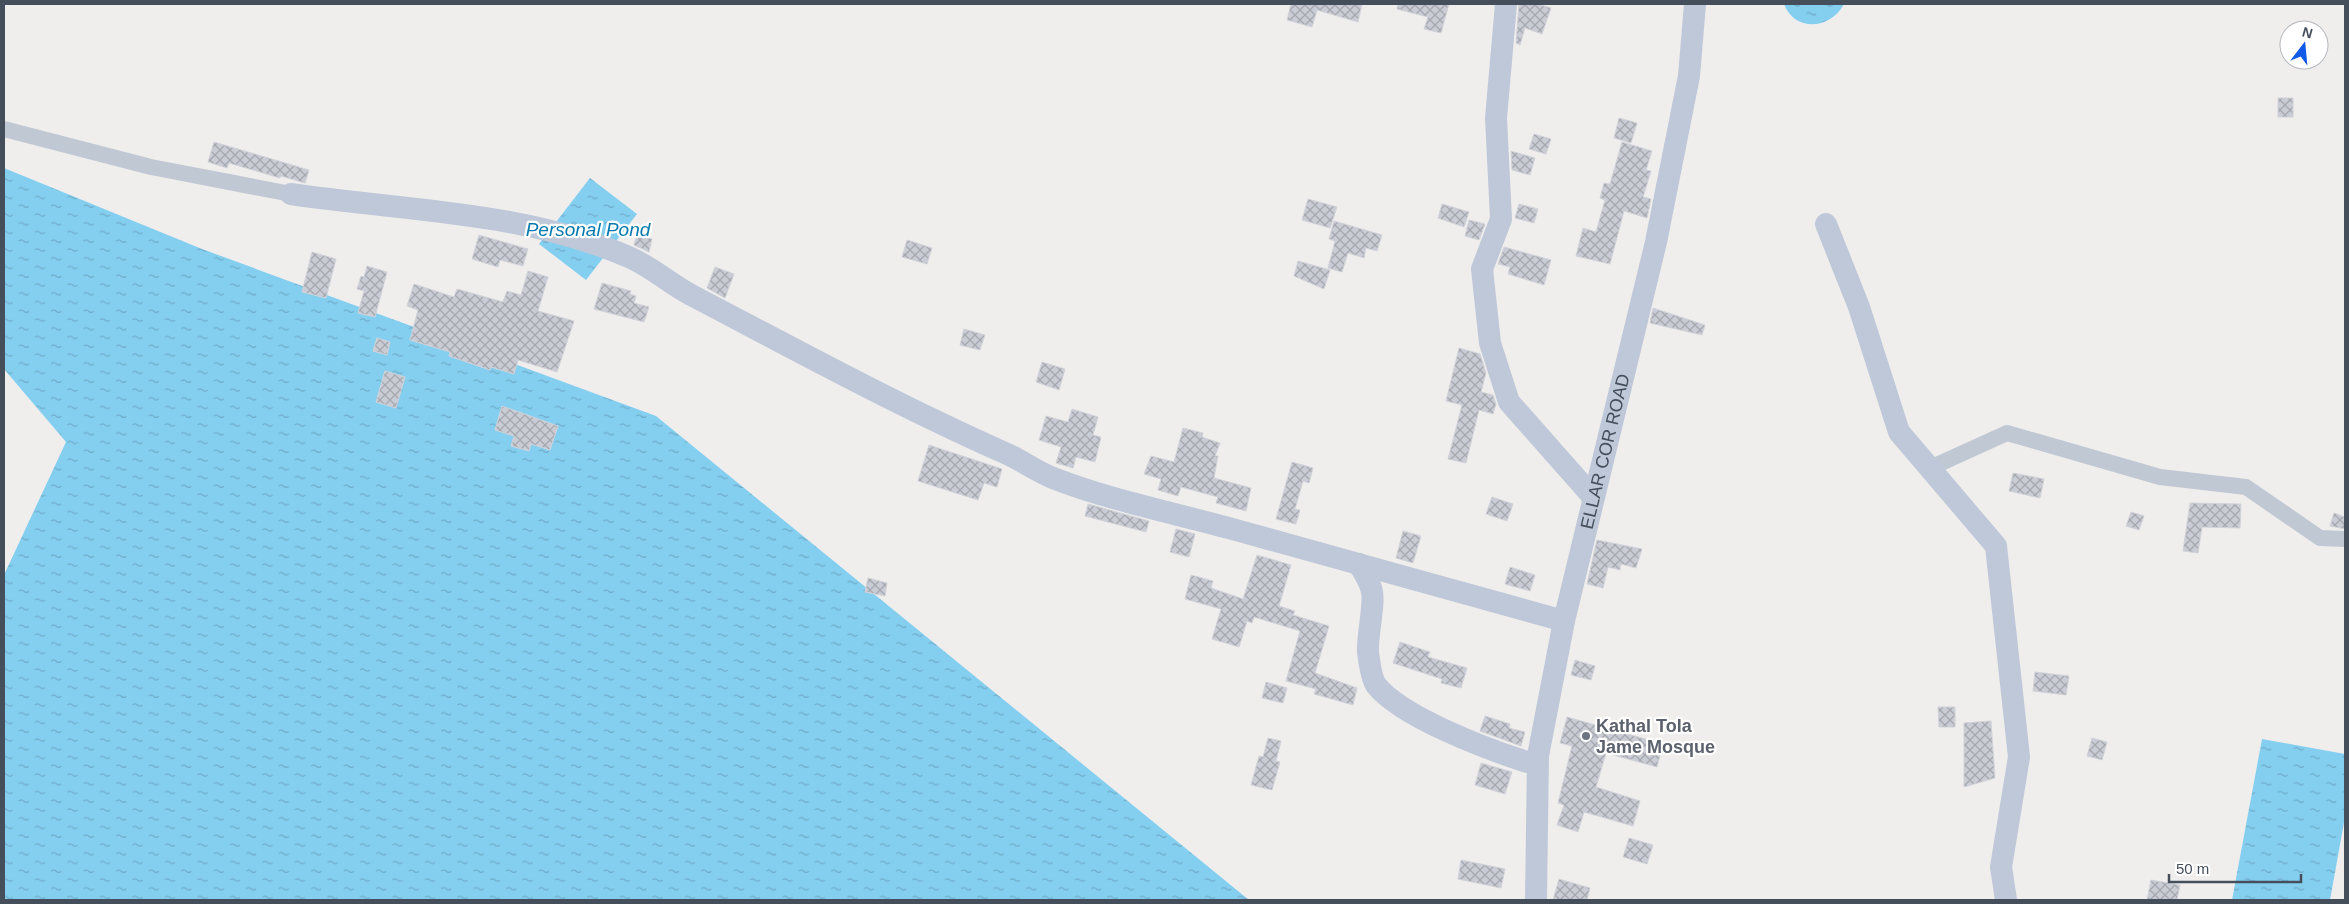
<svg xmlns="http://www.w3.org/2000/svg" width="2349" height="904" viewBox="0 0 2349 904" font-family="Arial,sans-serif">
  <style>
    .water { fill: url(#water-ripples) }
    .building { fill: url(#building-cross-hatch); stroke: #d1d3da }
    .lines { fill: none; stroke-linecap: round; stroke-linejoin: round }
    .street { stroke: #c0c8d4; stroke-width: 16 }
    .secondary { stroke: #bfc8d8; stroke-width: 22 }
    .worship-dot { fill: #6b7280; stroke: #fff; stroke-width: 2 }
    .labels { text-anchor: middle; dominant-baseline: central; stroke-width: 4.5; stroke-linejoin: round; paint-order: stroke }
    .street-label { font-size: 18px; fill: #454f5c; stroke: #fff }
    .worship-label { font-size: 18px; font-weight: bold; fill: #5b616d; stroke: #fff; text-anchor: start }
    .water-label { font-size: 19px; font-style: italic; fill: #067aae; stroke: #fff }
  </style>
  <defs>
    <pattern id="water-ripples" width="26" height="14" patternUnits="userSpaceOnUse" patternTransform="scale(1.25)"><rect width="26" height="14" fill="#84cff0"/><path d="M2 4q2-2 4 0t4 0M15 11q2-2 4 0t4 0" fill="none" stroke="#6eaac6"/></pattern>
    <pattern id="building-cross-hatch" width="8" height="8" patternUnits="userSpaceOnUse" patternTransform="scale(1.25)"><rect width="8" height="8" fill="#c9ccd4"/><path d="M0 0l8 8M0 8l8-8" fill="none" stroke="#a5a8af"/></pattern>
  </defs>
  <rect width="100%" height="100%" fill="#f0eeed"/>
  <g class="water">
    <path d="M1784,4H1844C1831,29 1795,33 1784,4Z"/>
    <path d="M4,168L202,249L656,416L1249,900H4V575L66,442L4,369Z"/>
    <path d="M590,178L637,214L586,280L539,244Z"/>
    <path d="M2262,739L2345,754V817L2330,900H2232Z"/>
  </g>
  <g class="building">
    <path d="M1291,4H1362L1358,22L1317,10L1312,27L1287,20Z"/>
    <path d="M1398,4H1449L1441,33L1424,29L1428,17L1397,9Z"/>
    <path d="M1519,4H1537L1551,8L1542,34L1525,28L1520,45L1516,43Z"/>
    <rect x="2278" y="98" width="15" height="19"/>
    <path d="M1619,118L1637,123L1631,143L1614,138Z"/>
    <path d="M1534,134L1551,139L1546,154L1529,149Z"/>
    <path d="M214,142L309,170L305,183L281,176L280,178L229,163L227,168L208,162Z"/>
    <path d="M1622,142L1652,151L1646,170L1651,171L1643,197L1651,199L1647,218L1624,211L1610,264L1576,256L1583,228L1596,232L1605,200L1600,198L1604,183L1610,184Z"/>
    <path d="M1511,151L1535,158L1530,175L1512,170Z"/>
    <path d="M1308,199L1337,207L1330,228L1302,220Z"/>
    <path d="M1442,204L1469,212L1464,227L1438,218Z"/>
    <path d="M1519,204L1538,209L1534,223L1515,218Z"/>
    <path d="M1469,220L1485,224L1479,240L1465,236Z"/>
    <path d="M1334,221L1382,235L1377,251L1366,248L1364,258L1348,253L1342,272L1328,268L1335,241L1329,239Z"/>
    <path d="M637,234L652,239L649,252L634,245Z"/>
    <path d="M479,235L528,249L523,266L500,260L498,267L472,259Z"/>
    <path d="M907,240L932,248L927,264L902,257Z"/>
    <path d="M1504,247L1551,260L1544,285L1508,274L1510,267L1498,264Z"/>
    <path d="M312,252L336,259L326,298L302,292Z"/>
    <path d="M1298,261L1330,270L1324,289L1294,276Z"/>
    <path d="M367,266L387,272L375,317L358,313L364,291L357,289L361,276L364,277Z"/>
    <path d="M715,267L734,274L725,298L707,288Z"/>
    <path d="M528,271L548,277L538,311L574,321L557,372L518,360L514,374L491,367L490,370L449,356L450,352L410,340L418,310L407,306L414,284L454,297L457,289L503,302L507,291L521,295Z"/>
    <path d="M602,283L631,291L630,294L636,296L634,303L649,307L644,322L594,309Z"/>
    <path d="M1653,308L1705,325L1702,335L1650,323Z"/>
    <path d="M964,329L985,335L980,350L960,345Z"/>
    <path d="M377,338L390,342L387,355L373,351Z"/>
    <path d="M1459,348L1480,354L1486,373L1481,392L1493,395L1496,404L1493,414L1479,410L1466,463L1448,459L1462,405L1446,401Z"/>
    <path d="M1042,362L1065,369L1059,390L1036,382Z"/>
    <path d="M385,371L405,377L396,408L376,402Z"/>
    <path d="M502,406L558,426L550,450L531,444L529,451L511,446L514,436L495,430Z"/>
    <path d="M1072,409L1098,417L1093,435L1101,437L1095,462L1076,457L1073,468L1056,463L1061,447L1039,440L1046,416L1068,422Z"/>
    <path d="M1183,428L1203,433L1202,437L1220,443L1215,456H1218L1214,478L1251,488L1246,511L1216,503L1218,497L1181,487L1178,496L1158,490L1161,479L1144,474L1151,456L1174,462Z"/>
    <path d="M929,445L1002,469L997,487L984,483L978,500L918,481Z"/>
    <path d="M1292,462L1313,468L1309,483L1303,481L1295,509L1300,510L1296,524L1276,519Z"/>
    <path d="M2013,473L2044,479L2040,498L2009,491Z"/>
    <path d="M1492,497L1513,504L1507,521L1486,514Z"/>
    <path d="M2190,503L2241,504L2240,528L2202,527L2198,553L2183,551Z"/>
    <path d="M1088,504L1149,521L1146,532L1085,516Z"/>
    <path d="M2131,512L2144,516L2139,530L2126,526Z"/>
    <path d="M2334,513L2345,517V529L2330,526Z"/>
    <path d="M1176,529L1195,534L1189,557L1170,552Z"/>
    <path d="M1403,531L1421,536L1413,563L1396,558Z"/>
    <path d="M1597,540L1642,549L1636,568L1621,564L1620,570L1608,567L1603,588L1587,584Z"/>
    <path d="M1257,555L1291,565L1279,606L1295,611L1293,615L1329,626L1315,673L1357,688L1353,705L1314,694L1316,689L1286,681L1300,631L1254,617L1252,623L1247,621L1239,647L1212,639L1221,609L1185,599L1191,575L1213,581L1211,588L1243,599Z"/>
    <path d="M1510,567L1535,575L1530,591L1505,584Z"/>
    <path d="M868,578L887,583L885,596L865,592Z"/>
    <path d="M1400,642L1430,652L1428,657L1467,668L1461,688L1441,683L1442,679L1393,663Z"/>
    <path d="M1575,660L1595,666L1591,680L1571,675Z"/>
    <path d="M2035,672L2069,676L2066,695L2033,691Z"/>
    <path d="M1266,682L1287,688L1283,703L1262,698Z"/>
    <path d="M1938,707H1955V727H1939Z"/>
    <path d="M1485,716L1510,724L1509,728L1525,732L1521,746L1480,731Z"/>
    <path d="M1567,717L1663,744L1657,767L1606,753L1596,787L1640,801L1633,826L1584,812L1578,832L1557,825L1564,805L1558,803L1572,746L1560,743Z"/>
    <path d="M1991,721L1995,778L1964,787V723Z"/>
    <path d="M1268,738L1281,741L1276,761L1280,762L1272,790L1251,785L1259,756L1263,757Z"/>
    <path d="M2092,738L2107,742L2102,760L2087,756Z"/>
    <path d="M1481,763L1512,772L1505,794L1475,785Z"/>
    <path d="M1629,838L1653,845L1647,864L1623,857Z"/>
    <path d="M1461,860L1505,869L1501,888L1458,879Z"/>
    <path d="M1559,879L1590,888L1587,900H1553Z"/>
    <path d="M2151,880L2180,885L2177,900H2147Z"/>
  </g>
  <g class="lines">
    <g class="street">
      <path d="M4,129L151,167L291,194"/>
      <path d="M1930,468L2007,433L2160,477L2246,487L2320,538L2345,539"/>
    </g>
    <g class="secondary">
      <path d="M1506,4L1496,118L1501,219L1482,269L1490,343L1509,402L1593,497"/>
      <path d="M291,194C405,211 525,211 631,258C653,268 673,286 695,297C798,351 899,406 1005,453C1021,460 1036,471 1053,478C1112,501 1175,513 1236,530C1345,560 1455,591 1564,621"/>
      <path d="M1826,224L1859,307L1899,432L1996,546L2019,757L2001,867L2006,900"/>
      <path d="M1359,564C1363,572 1369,580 1371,588C1376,601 1367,634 1368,652C1369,660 1372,679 1376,685C1401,717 1487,749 1527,762"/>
      <path id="s1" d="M1536,900L1538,756L1564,621L1656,242L1689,76L1695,4"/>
    </g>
  </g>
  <circle class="worship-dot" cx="1586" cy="736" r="5"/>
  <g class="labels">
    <g class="street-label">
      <text stroke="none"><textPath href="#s1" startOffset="456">ELLAR COR ROAD</textPath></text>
    </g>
    <g class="worship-label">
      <text x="1596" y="726">Kathal Tola<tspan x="1596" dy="21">Jame Mosque</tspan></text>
    </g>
    <g class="water-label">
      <text x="588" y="229">Personal Pond</text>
    </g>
  </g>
  <rect width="2349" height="904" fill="none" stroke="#454f5c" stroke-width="10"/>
  <g transform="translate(2304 45) rotate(16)"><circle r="24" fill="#ffffff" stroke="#b5b9be"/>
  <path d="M0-4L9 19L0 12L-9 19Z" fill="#1159e7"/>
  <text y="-8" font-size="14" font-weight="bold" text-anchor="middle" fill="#454f5c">N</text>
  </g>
  <path d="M2169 874v8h132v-8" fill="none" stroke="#454f5c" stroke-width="2.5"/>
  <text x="2176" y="874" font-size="15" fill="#454f5c" stroke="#ffffff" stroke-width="4" paint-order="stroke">50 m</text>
</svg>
